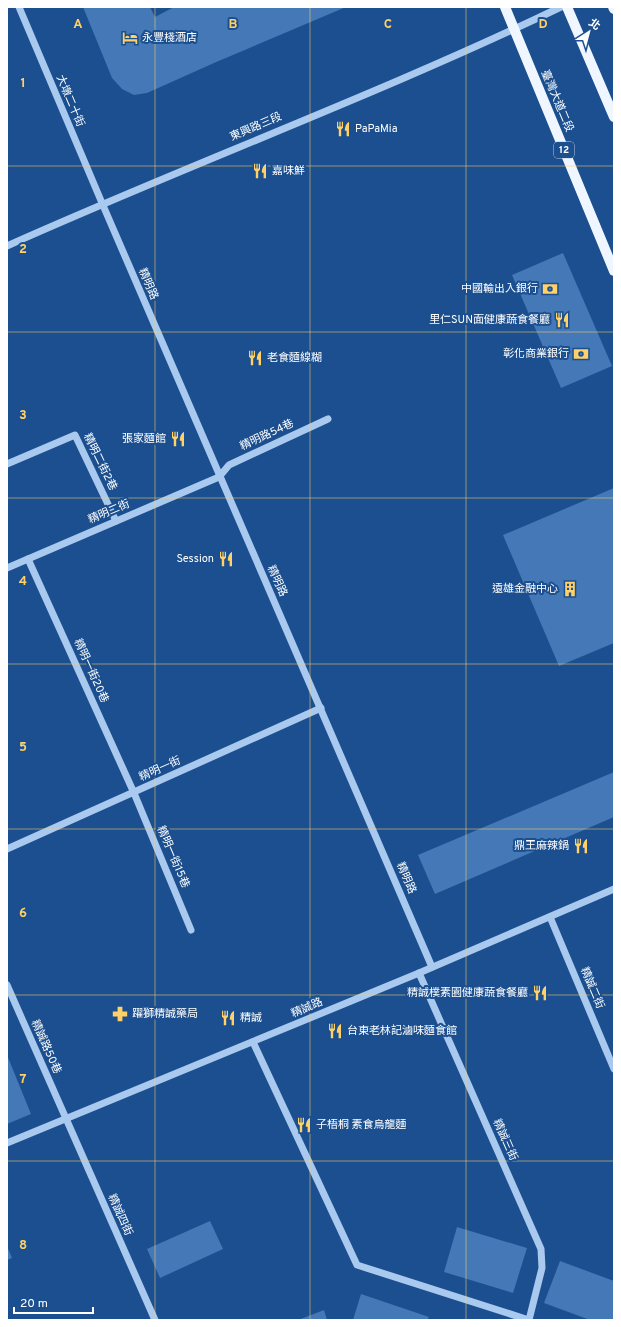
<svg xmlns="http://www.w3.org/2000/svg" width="621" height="1327" viewBox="0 0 621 1327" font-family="Overpass,'Noto Sans TC',sans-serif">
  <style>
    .building { fill: #4478b7 }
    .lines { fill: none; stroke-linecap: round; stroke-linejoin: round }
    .minor { stroke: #a9c9ee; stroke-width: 7 }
    .major { stroke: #f0f6ff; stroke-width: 10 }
    .grid { fill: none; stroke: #ffd166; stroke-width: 1; stroke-opacity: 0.55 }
    .labels { text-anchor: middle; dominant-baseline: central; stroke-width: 4; stroke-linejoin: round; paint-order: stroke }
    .shield { fill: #1b4f8f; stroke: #bbcadd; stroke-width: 1 }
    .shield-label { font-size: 10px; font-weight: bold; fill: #fff }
    .poi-label { font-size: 11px; fill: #fff; stroke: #1b4f8f; text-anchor: start }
    .street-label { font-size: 11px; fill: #fff; stroke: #1b4f8f }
    .grid-label { font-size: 13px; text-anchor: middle; font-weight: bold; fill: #ffd166; stroke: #1b4f8f; stroke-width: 4; stroke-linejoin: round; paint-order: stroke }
  </style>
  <rect width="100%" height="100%" fill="#1b4f8f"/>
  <g class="building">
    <path d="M83,7H150L155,17L174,7H346L214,63L147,93L134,95L122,89L112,78Z"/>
    <path d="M563,253L612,366L561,388L512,275Z"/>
    <path d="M614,488V643L559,666L503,535Z"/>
    <path d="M614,772V817L435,894L418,855Z"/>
    <path d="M7,1055L31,1114L7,1124Z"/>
    <path d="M210,1221L223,1249L160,1278L147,1249Z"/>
    <path d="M457,1227L527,1248L513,1293L444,1272Z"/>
    <path d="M7,1246L12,1258L7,1260Z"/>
    <path d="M560,1261L614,1281V1320H590L544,1303Z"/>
    <path d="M361,1294L429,1317L427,1320H353Z"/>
    <path d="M324,1310L327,1320H298Z"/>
  </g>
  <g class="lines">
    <g class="minor">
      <path d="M19,7L102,203L432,967"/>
      <path d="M7,246C190,164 380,94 561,7"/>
      <path d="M7,464L75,435L116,521"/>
      <path d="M28,559L134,793L191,930"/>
      <path d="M7,568L219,477L229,465L328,419"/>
      <path d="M7,849L321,708"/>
      <path d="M550,917L614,1069"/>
      <path d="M419,973L541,1249L542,1268L529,1320"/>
      <path d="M7,985L155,1320"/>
      <path d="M253,1042L357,1265L529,1320"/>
      <path d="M7,1143L419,973L614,889"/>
    </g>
    <g class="major">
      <path d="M505,7L614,271"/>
      <path d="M567,7L614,117"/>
      <path d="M613,7L614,9"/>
    </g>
  </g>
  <path class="grid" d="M155,7V1320M310,7V1320M466,7V1320M7,166H614M7,332H614M7,498H614M7,664H614M7,829H614M7,995H614M7,1161H614"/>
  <defs>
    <g id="hotel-bare" transform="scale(1.2)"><path d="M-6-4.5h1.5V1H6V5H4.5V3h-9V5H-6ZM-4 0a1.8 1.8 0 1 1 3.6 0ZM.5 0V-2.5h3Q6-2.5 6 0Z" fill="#ffd166" stroke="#1b4f8f" stroke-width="2.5" paint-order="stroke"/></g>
    <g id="restaurant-bare" transform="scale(1.2)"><path d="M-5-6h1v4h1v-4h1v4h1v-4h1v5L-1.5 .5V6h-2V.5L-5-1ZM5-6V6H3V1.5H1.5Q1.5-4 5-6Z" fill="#ffd166" stroke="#1b4f8f" stroke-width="2.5" paint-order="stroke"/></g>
    <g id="bank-bare" transform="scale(1.2)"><path d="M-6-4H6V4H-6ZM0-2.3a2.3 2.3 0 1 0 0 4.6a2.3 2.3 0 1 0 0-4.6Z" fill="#ffd166" stroke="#1b4f8f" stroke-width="2.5" paint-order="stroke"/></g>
    <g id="building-bare" transform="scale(1.2)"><path d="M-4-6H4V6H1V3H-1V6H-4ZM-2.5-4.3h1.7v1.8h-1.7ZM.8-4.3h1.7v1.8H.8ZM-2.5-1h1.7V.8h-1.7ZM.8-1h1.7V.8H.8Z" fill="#ffd166" stroke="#1b4f8f" stroke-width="2.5" paint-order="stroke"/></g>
    <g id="pharmacy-bare" transform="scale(1.2)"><path d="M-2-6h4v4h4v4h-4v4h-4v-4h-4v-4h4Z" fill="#ffd166" stroke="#1b4f8f" stroke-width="2.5" paint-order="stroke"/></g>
  </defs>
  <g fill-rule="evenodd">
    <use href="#hotel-bare" x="130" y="38"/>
    <use href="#restaurant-bare" x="343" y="129"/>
    <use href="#restaurant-bare" x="260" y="171"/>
    <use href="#bank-bare" x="550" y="289"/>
    <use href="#restaurant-bare" x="562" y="320"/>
    <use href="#bank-bare" x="581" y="354"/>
    <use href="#restaurant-bare" x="255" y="358"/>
    <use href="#restaurant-bare" x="178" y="439"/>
    <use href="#restaurant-bare" x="226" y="559"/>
    <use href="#building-bare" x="570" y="589"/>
    <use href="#restaurant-bare" x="581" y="846"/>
    <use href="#restaurant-bare" x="540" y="993"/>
    <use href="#pharmacy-bare" x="120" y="1014"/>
    <use href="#restaurant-bare" x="228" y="1018"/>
    <use href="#restaurant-bare" x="335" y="1031"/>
    <use href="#restaurant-bare" x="304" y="1125"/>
  </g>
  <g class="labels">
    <rect class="shield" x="554" y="142" width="20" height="16" rx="3"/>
    <g class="shield-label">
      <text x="564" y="150">12</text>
    </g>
    <g class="poi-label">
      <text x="142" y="38">永豐棧酒店</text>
      <text x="355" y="129">PaPaMia</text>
      <text x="272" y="171">嘉味鮮</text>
      <text x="538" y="289" text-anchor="end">中國輸出入銀行</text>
      <text x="550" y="320" text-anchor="end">里仁SUN面健康蔬食餐廳</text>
      <text x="569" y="354" text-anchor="end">彰化商業銀行</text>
      <text x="267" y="358">老食麵線糊</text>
      <text x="166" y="439" text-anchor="end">張家麵館</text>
      <text x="214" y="559" text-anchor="end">Session</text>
      <text x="558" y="589" text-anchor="end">遠雄金融中心</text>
      <text x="569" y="846" text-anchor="end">鼎王麻辣鍋</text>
      <text x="528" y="993" text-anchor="end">精誠樸素園健康蔬食餐廳</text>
      <text x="132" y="1014">躍獅精誠藥局</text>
      <text x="240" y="1018">精誠</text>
      <text x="347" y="1031">台東老林記滷味麵食館</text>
      <text x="316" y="1125">子梧桐 素食烏龍麵</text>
    </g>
    <g class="street-label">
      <text transform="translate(70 101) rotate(67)">大墩二十街</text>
      <text transform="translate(557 101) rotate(67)">臺灣大道二段</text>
      <text transform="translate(256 127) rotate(-23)">東興路三段</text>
      <text transform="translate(148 284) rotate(67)">精明路</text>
      <text transform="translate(267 435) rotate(-25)">精明路54巷</text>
      <text transform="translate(100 462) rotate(64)">精明二街2巷</text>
      <text transform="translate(109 512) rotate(-23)">精明二街</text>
      <text transform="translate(277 581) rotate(66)">精明路</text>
      <text transform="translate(91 671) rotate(66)">精明一街20巷</text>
      <text transform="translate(160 769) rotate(-24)">精明一街</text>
      <text transform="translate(173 857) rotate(67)">精明一街15巷</text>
      <text transform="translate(406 878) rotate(67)">精明路</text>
      <text transform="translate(592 988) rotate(67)">精誠二街</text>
      <text transform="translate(307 1008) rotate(-23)">精誠路</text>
      <text transform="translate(46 1047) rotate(66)">精誠路50巷</text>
      <text transform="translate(505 1140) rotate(66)">精誠三街</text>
      <text transform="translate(120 1215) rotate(66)">精誠四街</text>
    </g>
  </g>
  <g class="grid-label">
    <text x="78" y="28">A</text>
    <text x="233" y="28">B</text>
    <text x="388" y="28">C</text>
    <text x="543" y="28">D</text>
    <text x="23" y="87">1</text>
    <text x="23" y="253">2</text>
    <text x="23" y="419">3</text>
    <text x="23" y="585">4</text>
    <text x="23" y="751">5</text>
    <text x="23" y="917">6</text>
    <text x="23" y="1083">7</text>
    <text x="23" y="1249">8</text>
  </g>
  <rect width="621" height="1327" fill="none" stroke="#ffffff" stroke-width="16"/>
  <g transform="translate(589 32) rotate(36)" stroke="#1b4f8f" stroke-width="3" paint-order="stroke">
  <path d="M0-3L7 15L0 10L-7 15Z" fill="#ffffff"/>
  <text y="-6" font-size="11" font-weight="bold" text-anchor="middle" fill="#ffffff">北</text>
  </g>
  <path d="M14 1307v6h79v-6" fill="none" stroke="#ffffff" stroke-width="2"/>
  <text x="20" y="1307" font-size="12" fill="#ffffff" stroke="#1b4f8f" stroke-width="3" paint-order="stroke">20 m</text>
</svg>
